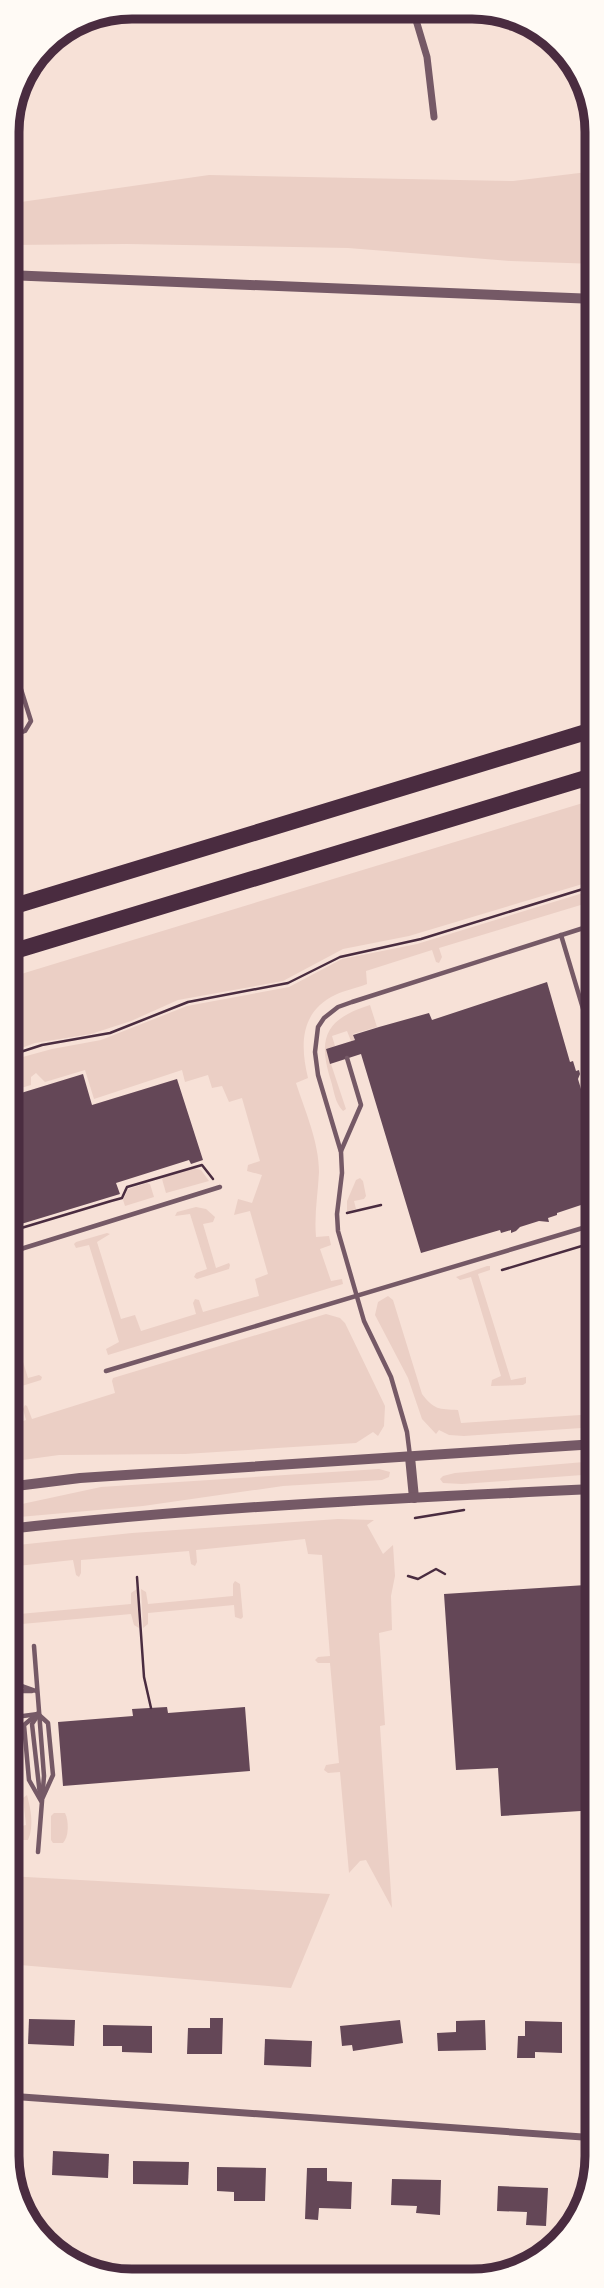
<svg xmlns="http://www.w3.org/2000/svg" width="604" height="2288" viewBox="0 0 604 2288" font-family="Montserrat,sans-serif">
  <style>
    .green { fill: #ebcfc5 }
    .building { fill: #644757 }
    .lines { fill: none; stroke-linecap: round; stroke-linejoin: round }
    .path { stroke: #4a2c40; stroke-width: 2.5 }
    .service { stroke: #755966; stroke-width: 4.5 }
    .minor { stroke: #755966; stroke-width: 7 }
    .tertiary { stroke: #755966; stroke-width: 10 }
    .motorway { stroke: #4a2c40; stroke-width: 16 }
    .rim { fill: none; stroke: #4a2c40; stroke-width: 9 }
  </style>
  <rect width="100%" height="100%" fill="#f7e1d7"/>
  <g class="green">
    <path d="M596,171V264L511,261L348,248L127,244L7,245V204L209,175L513,181Z"/>
    <path d="M596,799V880L409,936L343,949L283,981L178,1000L131,1021L91,1034L35,1043L8,1053V978Z"/>
    <path d="M596,889V900L592,901L595,912L593,916L588,914L584,904L439,948L442,957L439,963L436,962L432,950L366,971L367,984C357,988 345,990 335,995C300,1012 300,1045 308,1078L296,1083C305,1111 319,1142 319,1172C318,1194 314,1214 316,1237L329,1236L331,1245L320,1249L331,1281L342,1279L343,1284L108,1355L106,1349L119,1342L89,1245L76,1248L74,1244L76,1242L107,1233L110,1234L97,1242L121,1319L135,1315L141,1331L196,1314L193,1303L195,1299L199,1300L203,1312L259,1296L255,1279L268,1274L250,1211L234,1215L238,1199L252,1203L262,1175L247,1171L248,1165L260,1161L242,1098L229,1102L222,1086L212,1088L208,1075L185,1082L182,1070L94,1099L85,1070L45,1082L36,1073L31,1077V1085L8,1092V1061L52,1049L101,1040L187,1006L289,987L342,959L417,944Z"/>
    <path d="M370,1005L377,1027L353,1034L355,1040L351,1041L347,1031L332,1036L335,1046L326,1049L346,1109L343,1111C335,1103 334,1091 331,1081C317,1037 326,1019 370,1005Z"/>
    <path d="M194,1168L201,1170L209,1181L166,1193L162,1179L164,1177Z"/>
    <path d="M360,1178L363,1181L366,1196L364,1199L354,1201L356,1209L347,1212V1201L356,1180Z"/>
    <path d="M147,1183L150,1184L154,1197L125,1206L123,1200L128,1189Z"/>
    <path d="M196,1207L206,1209L215,1217L213,1222L203,1224L216,1268L229,1263L230,1265L229,1269L197,1279L194,1277L196,1273L207,1269L190,1214L175,1216L177,1212Z"/>
    <path d="M487,1266H490V1270L478,1274L511,1380L526,1377V1383L523,1385L491,1386L492,1380L501,1376L471,1277L460,1280L456,1277Z"/>
    <path d="M388,1296L393,1300L422,1394C434,1410 439,1409 458,1410L461,1423L596,1414V1427L464,1436L449,1435L439,1430L436,1434L422,1419L408,1378L375,1315L378,1302Z"/>
    <path d="M8,1313L28,1378L39,1375L42,1377L41,1380L9,1390L8,1384L19,1380L8,1342Z"/>
    <path d="M326,1314L340,1318L345,1323L385,1406L384,1426L378,1436L373,1432L356,1443L185,1454L59,1455L8,1462V1426L26,1420L23,1409L25,1405L27,1406L32,1419L115,1393L112,1381L113,1378Z"/>
    <path d="M596,1461V1474L462,1484L443,1483L440,1479L443,1476L455,1473Z"/>
    <path d="M379,1469L390,1472L389,1477L382,1480L283,1486L143,1506L8,1518V1507L101,1487Z"/>
    <path d="M338,1519L374,1520L367,1525L383,1554L393,1545L395,1576L391,1596L392,1630L379,1633L385,1725L380,1726L392,1908L366,1860L360,1861L349,1873L340,1772L328,1773L324,1770L326,1765L339,1763L330,1663H318L315,1660L318,1657L330,1656L322,1555L308,1554L305,1539L196,1550L197,1562L195,1566L191,1564L189,1551L81,1560V1573L79,1577L76,1575L73,1560L8,1567V1546L132,1533Z"/>
    <path d="M235,1581L240,1584L243,1617L241,1619L235,1617L234,1605L148,1613V1624L143,1628L141,1589L146,1592L148,1604L233,1596V1584Z"/>
    <path d="M137,1589L139,1628L134,1625L131,1614L11,1625L8,1639V1615L131,1604V1593Z"/>
    <path d="M27,1795C31,1810 34,1826 28,1840H13L11,1831L13,1828L26,1825L23,1798Z"/>
    <path d="M54,1813H65C69,1821 69,1837 63,1843H53L51,1840V1816Z"/>
    <path d="M8,1876L330,1894L291,1988L8,1964Z"/>
  </g>
  <g class="building">
    <path d="M547,982L570,1062L573,1061L576,1071L579,1070L580,1074L578,1079L584,1099L589,1102L590,1107L587,1108L590,1117L586,1118L596,1149V1200L557,1213V1215L548,1218L549,1222L539,1221L520,1227L516,1231L511,1233V1230L501,1233L500,1230L421,1253L361,1054L330,1064L326,1049L355,1040L353,1035L379,1027L429,1013L432,1020Z"/>
    <path d="M83,1074L92,1105L177,1079L203,1160L191,1164L189,1160L116,1183L120,1194L8,1228V1097Z"/>
    <path d="M586,1585L597,1739V1810L501,1816L498,1768L456,1770L444,1594Z"/>
    <path d="M167,1707L168,1713L245,1707L250,1771L63,1786L58,1722L133,1716L132,1709Z"/>
    <path d="M210,2018H223L222,2054H187L188,2028H210Z"/>
    <path d="M29,2019L75,2020L74,2046L28,2044Z"/>
    <path d="M400,2020L403,2043L353,2051L352,2045L342,2046L340,2026Z"/>
    <path d="M485,2020L486,2050L438,2051L437,2033L456,2032V2021Z"/>
    <path d="M525,2021L562,2022V2053L535,2052V2058H517L518,2036H525Z"/>
    <path d="M103,2025L152,2026V2053L122,2052V2046H103Z"/>
    <path d="M265,2039L312,2041L311,2067L264,2065Z"/>
    <path d="M8,2149H19L17,2191L8,2172Z"/>
    <path d="M53,2151L109,2154L108,2178L52,2175Z"/>
    <path d="M133,2161L189,2162L188,2185L133,2184Z"/>
    <path d="M217,2167L266,2168L265,2201H234V2192L217,2191Z"/>
    <path d="M307,2168H327V2181L352,2182L351,2209L319,2208L318,2220L305,2219Z"/>
    <path d="M392,2179L441,2180L440,2215L416,2213L417,2206L391,2205Z"/>
    <path d="M498,2186L548,2188L546,2226L526,2225L527,2212L497,2211Z"/>
  </g>
  <g class="lines">
    <g class="path">
      <path d="M8,1056L42,1045L110,1033L188,1002L288,983L340,957L421,939L596,885"/>
      <path d="M347,1213L381,1205"/>
      <path d="M8,1232L111,1201L122,1198L127,1187L202,1165L213,1179"/>
      <path d="M502,1270L595,1242"/>
      <path d="M415,1518L464,1510"/>
      <path d="M408,1576L418,1579L436,1569L445,1574"/>
      <path d="M137,1577L144,1677L151,1708"/>
    </g>
    <g class="service">
      <path d="M7,406L14,370L16,276"/>
      <path d="M7,645L31,721L25,731L8,737"/>
      <path d="M561,935L596,1052"/>
      <path d="M341,1151L361,1105L347,1058"/>
      <path d="M8,1253L220,1187"/>
      <path d="M106,1371L596,1224"/>
      <path d="M410,1456L407,1432L391,1377L364,1321L338,1231L337,1214L342,1173L341,1152L318,1075L315,1052L318,1027L324,1018L338,1007L352,1002L596,924"/>
      <path d="M34,1646L44,1776L38,1852"/>
      <path d="M8,1681L36,1691"/>
      <path d="M8,1691H32"/>
      <path d="M37,1714L24,1725L29,1780L41,1801"/>
      <path d="M8,1718L38,1714L48,1723L53,1775L43,1797"/>
      <path d="M36,1718L32,1724L40,1795"/>
    </g>
    <g class="minor">
      <path d="M413,10L427,57L434,117"/>
      <path d="M8,2096L597,2138"/>
    </g>
    <g class="tertiary">
      <path d="M7,275L596,299"/>
      <path d="M410,1457L414,1498"/>
      <path d="M8,1487L80,1478L596,1444"/>
      <path d="M8,1529C203,1507 400,1498 596,1489"/>
    </g>
    <g class="motorway">
      <path d="M8,908L596,729"/>
      <path d="M8,953L596,775"/>
    </g>
  </g>
  <path d="M0 0H604V2288H0ZM132 19H472A113 113 0 0 1 585 132V2156A113 113 0 0 1 472 2269H132A113 113 0 0 1 19 2156V132A113 113 0 0 1 132 19Z" fill="#fffaf5" fill-rule="evenodd"/>
  <path class="rim" d="M132 19H472A113 113 0 0 1 585 132V2156A113 113 0 0 1 472 2269H132A113 113 0 0 1 19 2156V132A113 113 0 0 1 132 19Z"/>
</svg>
